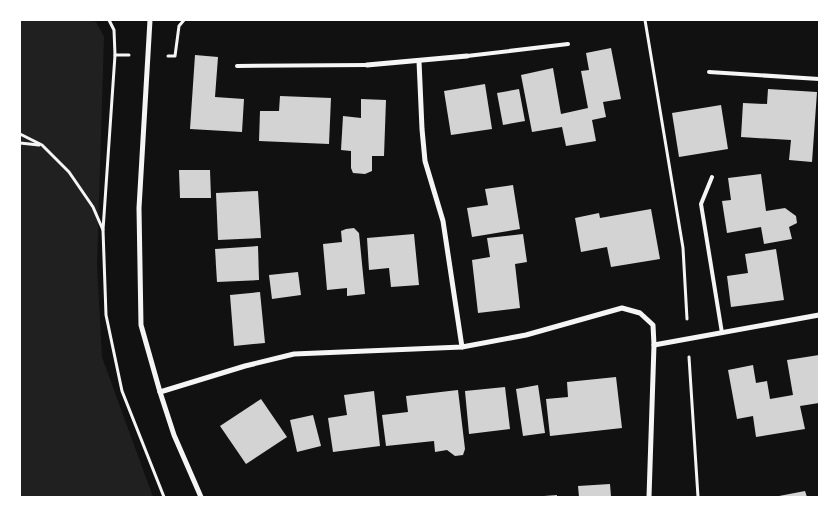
<svg xmlns="http://www.w3.org/2000/svg" width="839" height="517" viewBox="0 0 839 517" font-family="'Sofia Sans Condensed',sans-serif">
  <style>
    .green { fill: #202020 }
    .building { fill: #d3d3d3 }
    .lines { fill: none; stroke-linecap: round; stroke-linejoin: round }
    .path { stroke: #f5f5f5; stroke-width: 3 }
    .service { stroke: #f5f5f5; stroke-width: 4 }
    .minor { stroke: #f5f5f5; stroke-width: 5 }
  </style>
  <rect width="100%" height="100%" fill="#111"/>
  <path class="green" d="M20,20H87L96,22L104,37L97,265L102,357L153,497H20Z"/>
  <g class="building">
    <path d="M611,48L621,99L603,102L606,117L592,120L596,141L566,146L562,127L532,132L521,75L553,68L561,114L588,108L581,71L589,70L586,53Z"/>
    <path d="M195,55L218,57L215,97L244,99L242,132L190,129Z"/>
    <path d="M485,84L492,129L451,135L444,91Z"/>
    <path d="M519,89L525,121L503,125L497,93Z"/>
    <path d="M768,89L817,92L812,162L789,160L791,140L741,137L743,103L767,104Z"/>
    <path d="M280,96L331,98L329,144L259,141L260,111H279Z"/>
    <path d="M361,99L386,100L384,156H372V171L365,174L353,173L351,168V151L341,150L343,116L361,118Z"/>
    <path d="M721,105L728,149L679,157L672,113Z"/>
    <path d="M179,170H210L211,198H180Z"/>
    <path d="M761,174L766,211L785,208L796,216L797,223L789,227L792,239L764,244L761,227L727,233L722,201L731,200L728,178Z"/>
    <path d="M513,185L520,229L472,237L467,208L488,205L485,189Z"/>
    <path d="M258,191L261,238L218,240L216,193Z"/>
    <path d="M651,209L660,259L611,267L607,247L581,252L575,218L599,213L600,218Z"/>
    <path d="M354,228L359,233L365,294L347,296V288L327,290L323,244L342,242L341,231L346,229Z"/>
    <path d="M414,234L419,285L391,287L389,268L369,270L367,238Z"/>
    <path d="M523,234L527,262L515,264L520,308L478,313L472,260L490,257L487,238Z"/>
    <path d="M258,246L259,280L217,282L215,249Z"/>
    <path d="M776,249L784,300L731,307L727,276L748,273L745,254Z"/>
    <path d="M298,272L301,295L272,299L269,275Z"/>
    <path d="M260,292L265,343L234,346L230,295Z"/>
    <path d="M819,355V403L800,406L805,429L756,437L753,416L737,419L728,370L753,365L756,383L767,381L770,399L793,395L787,360Z"/>
    <path d="M616,377L622,428L550,436L546,399L568,397L567,382Z"/>
    <path d="M538,385L545,433L523,436L516,389Z"/>
    <path d="M505,387L510,429L469,434L465,391Z"/>
    <path d="M458,390L465,449L463,455L455,456L447,450L435,452L434,441L386,446L382,415L408,412L406,396Z"/>
    <path d="M374,391L380,446L333,452L328,418L347,415L344,395Z"/>
    <path d="M261,399L287,437L246,464L220,426Z"/>
    <path d="M313,415L321,446L297,452L290,420Z"/>
    <path d="M610,484L611,497H579L578,486Z"/>
    <path d="M805,491L807,497H779V496Z"/>
    <path d="M557,495V497H544V496Z"/>
  </g>
  <g class="lines">
    <g class="path">
      <path d="M645,20L683,248L687,319"/>
      <path d="M115,55H129"/>
      <path d="M168,56H175L179,26L184,20"/>
      <path d="M20,134L42,145L69,172L93,207L103,230L115,55L114,30L109,20"/>
      <path d="M20,143L39,145"/>
      <path d="M103,230L106,315L122,391L164,497"/>
      <path d="M689,357L698,497"/>
    </g>
    <g class="service">
      <path d="M467,56L568,44"/>
      <path d="M237,66L367,65"/>
      <path d="M709,72L819,79"/>
      <path d="M712,177L701,204L722,333"/>
    </g>
    <g class="minor">
      <path d="M150,20L139,208L141,325L160,392L174,435L201,497"/>
      <path d="M419,61L422,129L425,161L443,221L462,347"/>
      <path d="M367,65L467,56"/>
      <path d="M654,345L819,315"/>
      <path d="M160,392L245,366L294,354L462,347L526,335L622,308L640,313L653,325L654,345L649,497"/>
    </g>
  </g>
  <rect width="839" height="517" fill="none" stroke="#ffffff" stroke-width="42"/>
</svg>
